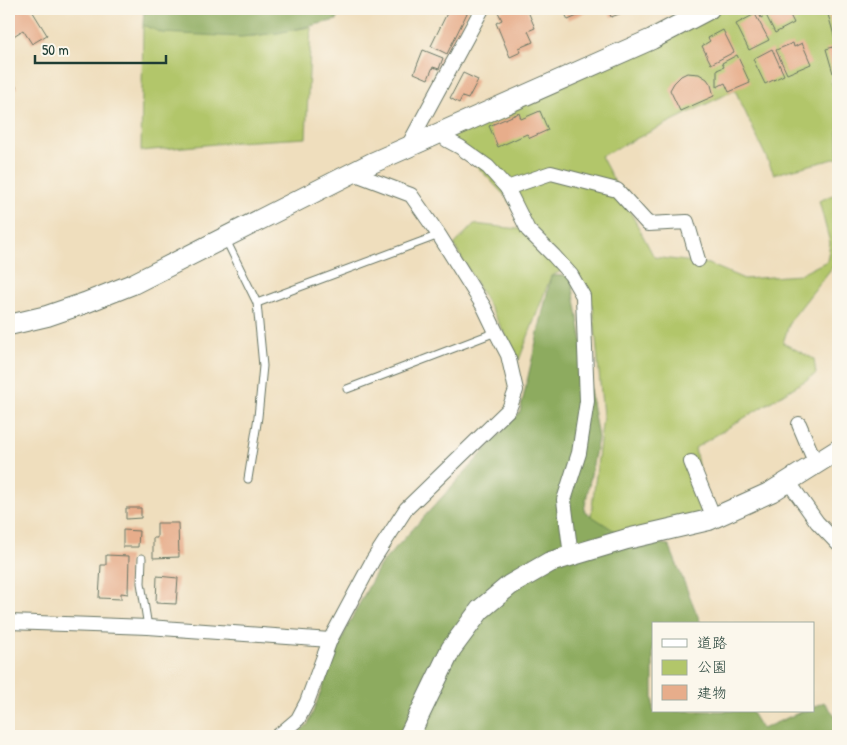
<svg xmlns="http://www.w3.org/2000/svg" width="847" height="745" viewBox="0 0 847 745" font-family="'Patrick Hand','Klee One',sans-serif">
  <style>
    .green { fill: #b2c66a; stroke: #68824f }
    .forest { fill: #8dab5e; stroke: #567449 }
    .building { fill: #e7ad8b }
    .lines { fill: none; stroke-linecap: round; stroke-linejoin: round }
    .lane-casing { stroke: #687564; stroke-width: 9 }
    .street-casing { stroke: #687564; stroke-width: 16 }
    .secondary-casing { stroke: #687564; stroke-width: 22 }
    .lane { stroke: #fff; stroke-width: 7 }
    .street { stroke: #fff; stroke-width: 14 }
    .secondary { stroke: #fff; stroke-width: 20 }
  </style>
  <rect width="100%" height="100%" fill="#fbf7ec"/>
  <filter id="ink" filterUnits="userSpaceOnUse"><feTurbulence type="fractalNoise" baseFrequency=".02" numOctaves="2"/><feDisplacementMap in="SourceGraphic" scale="10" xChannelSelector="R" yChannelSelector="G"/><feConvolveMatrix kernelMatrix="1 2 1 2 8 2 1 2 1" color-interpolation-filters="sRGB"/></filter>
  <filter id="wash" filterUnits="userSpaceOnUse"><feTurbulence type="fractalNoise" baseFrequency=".0096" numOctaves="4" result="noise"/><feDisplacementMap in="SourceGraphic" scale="20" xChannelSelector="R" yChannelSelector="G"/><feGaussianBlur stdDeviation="1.12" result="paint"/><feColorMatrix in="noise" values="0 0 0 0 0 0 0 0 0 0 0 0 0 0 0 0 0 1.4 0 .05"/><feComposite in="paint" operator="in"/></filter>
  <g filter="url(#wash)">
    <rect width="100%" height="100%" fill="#efdebd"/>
    <g class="green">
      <path d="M724,9H838V75L830,79L838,98V158L774,174L735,90L601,156L654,257L709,264L744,279L799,275L827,261L830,243L819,201L838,193V260L790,321L783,343L814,359L816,374L695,448L706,511L627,539L591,516L603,416L593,306L566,269L551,276L519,360L496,318L454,245L474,224L527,230L507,198L444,131Z"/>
      <path d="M143,25L171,33L254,36L311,27L306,138L237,142L141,151Z"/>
    </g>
    <g class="forest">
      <path d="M144,9H337V20L278,33L241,37L162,33L143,25Z"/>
      <path d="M571,275L598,438L584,511L627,539L669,545L701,624H653V711H751L762,729L803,711H813V707L824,702L838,719V736H295L308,724L346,629L380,565L520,412L551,276Z"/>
    </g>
    <g id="blocks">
      <g class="building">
        <path d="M9,9H31L47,35L32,44L23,30L9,39Z"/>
        <path d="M449,9H469L447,54L431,46Z"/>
        <path d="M506,9H527L535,28L528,31L533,42L519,48L521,52L510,57L496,23L502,20L498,12Z"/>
        <path d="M563,9H588L589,11L568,20Z"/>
        <path d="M608,9H633L611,17Z"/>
        <path d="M757,9H787L794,23L775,33L766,15L761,18Z"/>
        <path d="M833,9H838V71L833,73L826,49L837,46L827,11Z"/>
        <path d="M755,14L769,40L749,50L736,24Z"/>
        <path d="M723,30L734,52L711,64L702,46L710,41L708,38Z"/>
        <path d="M793,43L794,47L802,43L811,64L787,74L776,50Z"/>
        <path d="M772,49L784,75L765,84L753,59Z"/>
        <path d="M423,50L443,58L439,69L433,67L428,79L414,73Z"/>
        <path d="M737,55L750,83L729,92L725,83L717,87V70L724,67L722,63Z"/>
        <path d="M463,73L478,80L468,99L462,97L459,103L450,98Z"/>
        <path d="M687,73L699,74L707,79L711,85L714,96L680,111L670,90L674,83L681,76Z"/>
        <path d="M9,76L17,88L9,93Z"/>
        <path d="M540,111L548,130L530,138L527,134L498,147L489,126L519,113L521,119Z"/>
        <path d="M126,508H141V518L126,519Z"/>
        <path d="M157,523H178L179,557L153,558V538H157Z"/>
        <path d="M123,530L139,531L138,547H123Z"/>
        <path d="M106,555L129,556L128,594L121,593V599L99,598L101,565H106Z"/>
        <path d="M157,576L178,578L176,604L156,603Z"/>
      </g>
    </g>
  </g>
  <g filter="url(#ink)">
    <use href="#blocks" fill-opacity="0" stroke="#687564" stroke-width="1"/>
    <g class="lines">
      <g class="lane-casing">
        <g id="lane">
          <path d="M226,240L257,303L439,235"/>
          <path d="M347,389L496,332"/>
          <path d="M248,479L258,417L263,366L257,303"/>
          <path d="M142,558L141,583L148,627"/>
        </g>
      </g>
      <g class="street-casing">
        <g id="street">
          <path d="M444,131L447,140L460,147L488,167L507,188L551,173L617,190L648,224L687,222L698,260"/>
          <path d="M408,146L482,9"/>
          <path d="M507,188L528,230L554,256L571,275L583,296L587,401L579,453L564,500L571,556"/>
          <path d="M799,424L816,464"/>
          <path d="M691,462L714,518"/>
          <path d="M788,481L817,522L838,544"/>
          <path d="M9,622L148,627L330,640"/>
          <path d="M278,736L298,719L307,702L330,640L373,560L406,509L509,409L516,390L508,355L496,332L484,307L439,235L411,195L353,173"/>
        </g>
      </g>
      <g class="secondary-casing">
        <g id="secondary">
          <path d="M9,325L47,316L85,303L133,284L372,163L652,39L709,9"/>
          <path d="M409,736L451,649L480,610L510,585L550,562L627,539L709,520L771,492L838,450"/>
        </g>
      </g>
      <use href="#lane" class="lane"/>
      <use href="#street" class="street"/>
      <use href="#secondary" class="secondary"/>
    </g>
  </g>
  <rect width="847" height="745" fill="none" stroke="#fbf7ec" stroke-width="30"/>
  <rect x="652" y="622" width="162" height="90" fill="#fbf7ec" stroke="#a3ada2"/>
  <rect x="662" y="639" width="25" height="8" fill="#ffffff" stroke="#a3ada2"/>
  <text x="697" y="648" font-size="15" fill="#1f3d34">道路</text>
  <rect x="662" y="660" width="25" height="15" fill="#b2c66a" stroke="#a3ada2"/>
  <text x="697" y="672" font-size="15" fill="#1f3d34">公園</text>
  <rect x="662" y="685" width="25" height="15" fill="#e7ad8b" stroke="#a3ada2"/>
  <text x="697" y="698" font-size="15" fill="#1f3d34">建物</text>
  <path d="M35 55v8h131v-8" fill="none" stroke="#1f3d34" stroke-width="2.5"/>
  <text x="42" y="55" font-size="15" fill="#1f3d34" stroke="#fbf7ec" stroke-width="4" paint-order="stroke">50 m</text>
</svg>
